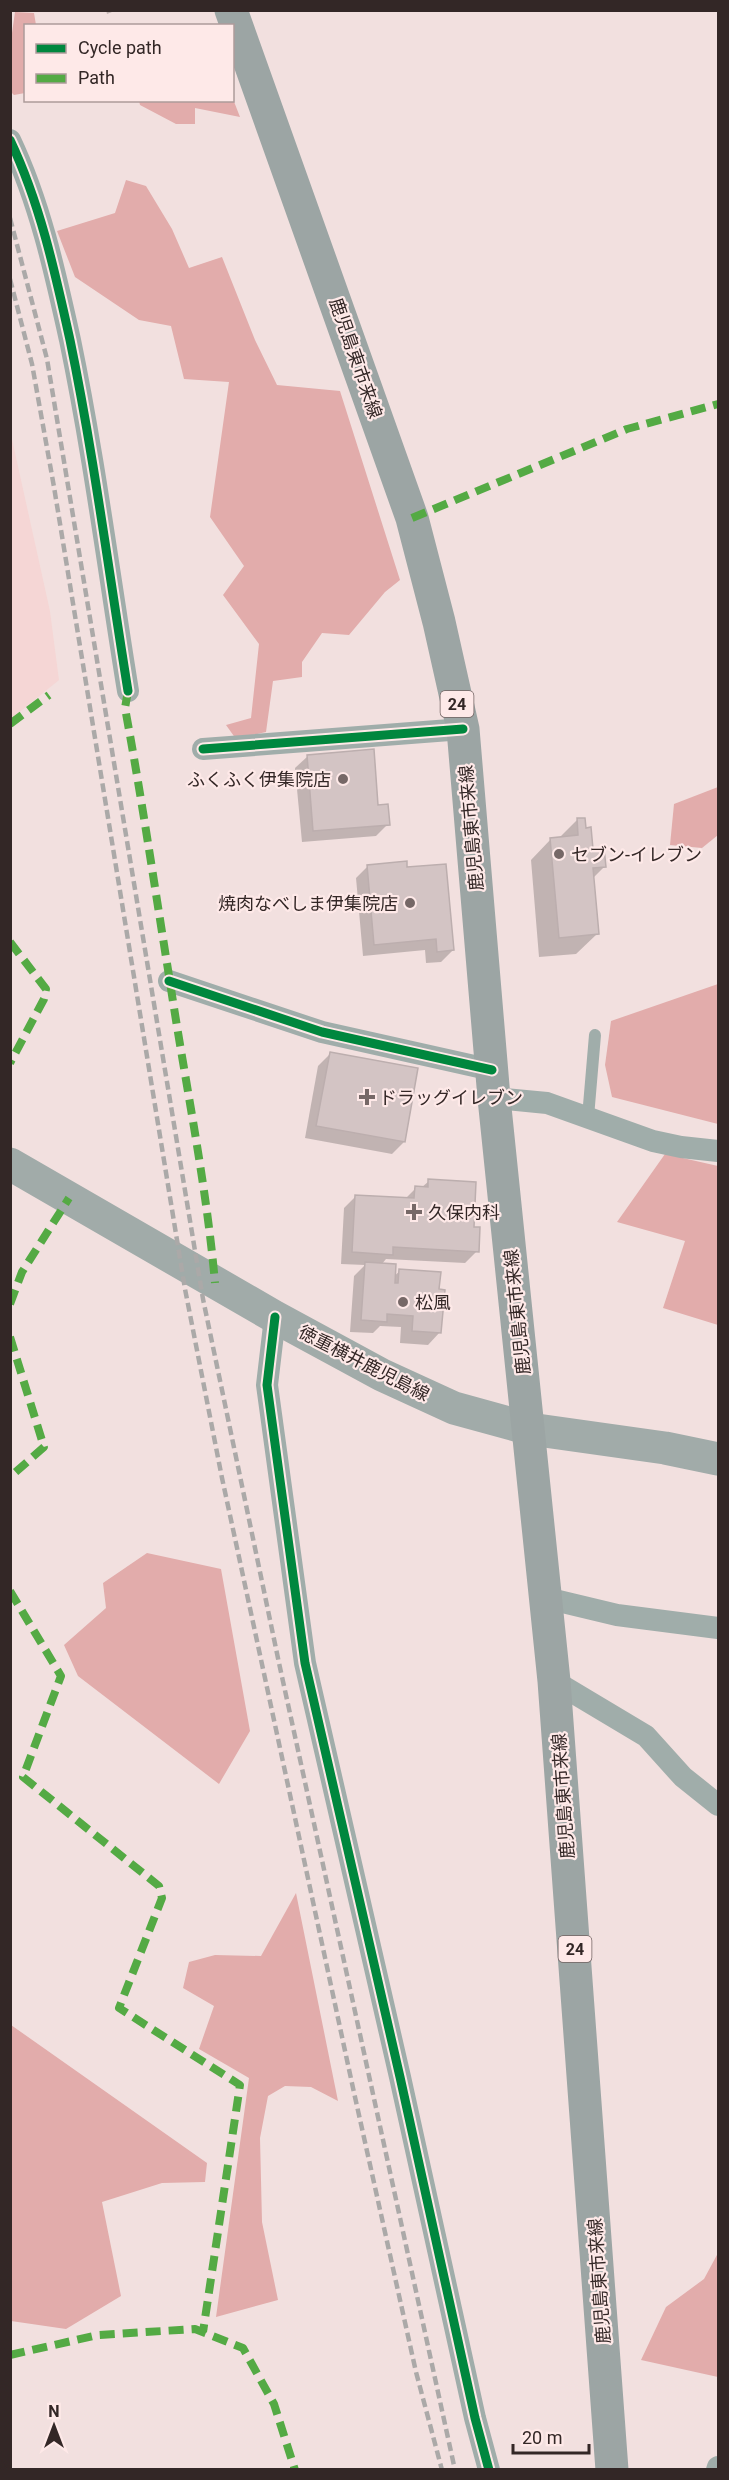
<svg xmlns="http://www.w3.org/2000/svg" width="729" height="2480" viewBox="0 0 729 2480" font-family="Roboto,'Noto Sans JP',sans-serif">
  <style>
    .built { fill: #f5d6d5 }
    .forest { fill: #e2acab }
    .shadow { fill: #0003 }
    .building { fill: #d3c4c4; stroke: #bcaeae; stroke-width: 1.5 }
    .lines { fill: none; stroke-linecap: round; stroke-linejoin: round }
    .service { stroke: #a0adaa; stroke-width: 12 }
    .minor { stroke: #a0adaa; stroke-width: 22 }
    .secondary { stroke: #a1aba9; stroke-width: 33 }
    .primary { stroke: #9ca5a4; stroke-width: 33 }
    .rail { stroke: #aba9a8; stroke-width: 4.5; stroke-dasharray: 9 4.5; stroke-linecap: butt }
    .quiet { stroke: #54aa44; stroke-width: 8; stroke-dasharray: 15 8; stroke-linecap: butt }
    .cycleway-casing { stroke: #fee9e8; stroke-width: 13 }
    .cycleway { stroke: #00873e; stroke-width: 9 }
    .poi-dot { fill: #766867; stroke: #fee9e8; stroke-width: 2 }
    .labels { text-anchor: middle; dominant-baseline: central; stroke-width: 4.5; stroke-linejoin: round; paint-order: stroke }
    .shield { fill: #fee9e8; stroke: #706160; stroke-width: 1.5 }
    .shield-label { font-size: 16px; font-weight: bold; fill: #332726 }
    .street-label { font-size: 18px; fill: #332726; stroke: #fee9e8 }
    .poi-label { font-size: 18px; fill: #332726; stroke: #fee9e8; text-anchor: start }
  </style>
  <rect width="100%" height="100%" fill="#f2e0df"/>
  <path class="built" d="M10,430L50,611L59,680L11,719Z"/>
  <g class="forest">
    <path d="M15,12L34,13L36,25L26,26L25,93L14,95L11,92L10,47Z"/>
    <path d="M233,99L240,117L195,108V124H176L140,105L139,101Z"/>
    <path d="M126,180L146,186L172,229L189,268L222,257L255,340L277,385L340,391L400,580L385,592L349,635L322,633L302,662V677L273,681L266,732L236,739L226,725L251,718L259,644L223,595L244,566L210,517L229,382L184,379L171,326L139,320L75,277L57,231L115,213Z"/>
    <path d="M718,787V835L702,848L670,845L674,804Z"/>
    <path d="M718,984V1124L612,1097L605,1065L611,1021Z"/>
    <path d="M665,1154L718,1166V1325L663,1308L685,1241L617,1222Z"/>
    <path d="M147,1553L221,1569L250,1731L219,1784L78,1676L64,1645L106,1608L103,1583Z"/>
    <path d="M296,1893L338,2101L311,2087L285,2086L268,2096L260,2138L262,2222L278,2300L216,2317L249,2078L199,2049L214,2006L183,1988L189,1962L215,1955L261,1956Z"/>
    <path d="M11,2025L207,2163L205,2182L162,2183L102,2202L121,2296L66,2329L11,2321Z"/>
    <path d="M718,2253V2377L641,2360L666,2307L704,2279Z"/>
  </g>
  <g class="shadow">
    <path d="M106,10H117L107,14Z"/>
    <path d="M308,756L388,824L376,836L302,842L295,768Z"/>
    <path d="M577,820L585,829L592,851L605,866L592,879L597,934L576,954L539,957L531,860L551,839L559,838Z"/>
    <path d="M368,866L453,950L441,962L426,963L425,950L363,956L356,878Z"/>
    <path d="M330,1054L404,1142L392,1154L305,1138L318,1066Z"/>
    <path d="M429,1181L472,1228L477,1251L465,1263L386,1259L381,1265L393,1277L400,1271L438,1291L440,1332L428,1345L400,1343L401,1327L380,1326L373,1333L350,1332L354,1276L365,1265L341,1264L344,1208L356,1196L405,1199L416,1188H421Z"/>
  </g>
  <g class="building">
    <path d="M374,749L378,805L388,804L390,825L313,831L307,755Z"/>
    <path d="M577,818H585L586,828L591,827L593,849L604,848L606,867L593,868L599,934L559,938L550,838L578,835Z"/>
    <path d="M407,861V867L446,864L454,950L437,952L436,939L374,945L367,865Z"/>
    <path d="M330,1052L418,1068L405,1142L316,1126Z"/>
    <path d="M428,1179L476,1182L474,1227H480L479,1252L393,1247V1255L352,1252L355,1195L414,1198L415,1186L428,1187Z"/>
    <path d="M365,1262L396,1264L395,1283H398L399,1269L441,1272L439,1289L445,1290L441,1333L412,1331L413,1316L387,1314V1322L361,1320Z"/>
  </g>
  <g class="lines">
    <path class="service" d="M588,1117L595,1035"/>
    <g class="minor">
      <path d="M10,140C40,203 55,272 70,340C94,456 109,574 128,691"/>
      <path d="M203,749L463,729"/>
      <path d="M169,981L322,1032L492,1070"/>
      <path d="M494,1098L547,1103L653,1141L681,1147L718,1151"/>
      <path d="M275,1317L267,1385L305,1663L400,2077L475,2418L489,2470"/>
      <path d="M546,1598L617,1615L718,1628"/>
      <path d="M554,1681L646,1736L683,1777L718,1805"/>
      <path d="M717,2470L718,2467"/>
    </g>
    <path class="secondary" d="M10,1164L275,1317L382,1375L454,1408L530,1429L665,1448L718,1459"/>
    <path class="primary" d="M231,10L412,518L439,622L463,729L494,1098L554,1681L612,2470"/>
    <g class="rail">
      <path d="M10,218L47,359L203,1299L279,1663L455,2470"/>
      <path d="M10,279L32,364L54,487L185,1289L222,1478L353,2088L416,2372L442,2470"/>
    </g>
    <g class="quiet">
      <path d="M412,518L627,429L718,404"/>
      <path d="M128,691L125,708C142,799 155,890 170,982C185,1082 206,1181 215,1283"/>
      <path d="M10,724L49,695"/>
      <path d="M10,942L46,989L44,999L10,1063"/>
      <path d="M10,1304L22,1272L69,1198"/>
      <path d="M10,1337L44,1447L10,1477"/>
      <path d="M10,1591L61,1676L23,1777L159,1886L162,1898L119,2008L240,2085L203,2332"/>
      <path d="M10,2355L98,2335L195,2329L243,2348L274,2404L295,2470"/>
    </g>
    <g class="cycleway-casing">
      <g id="cycleway">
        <path d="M10,140C40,203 55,272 70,340C94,456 109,574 128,691"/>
        <path d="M203,749L463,729"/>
        <path d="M169,981L322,1032L492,1070"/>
        <path d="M275,1317L267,1385L305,1663L400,2077L475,2418L489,2470"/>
      </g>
    </g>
    <use href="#cycleway" class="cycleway"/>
  </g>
  <g class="poi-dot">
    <circle cx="343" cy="779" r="6"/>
    <circle cx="559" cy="854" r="6"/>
    <circle cx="410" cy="903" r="6"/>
    <path d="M364 1088h6v6h6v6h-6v6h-6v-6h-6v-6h6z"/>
    <path d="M411 1203h6v6h6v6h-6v6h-6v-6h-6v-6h6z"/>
    <circle cx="403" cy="1302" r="6"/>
  </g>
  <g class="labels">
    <g class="shield">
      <rect x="440.5" y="691" width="33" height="26" rx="4.5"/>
      <rect x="558.5" y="1936" width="33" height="26" rx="4.5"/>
    </g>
    <g class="shield-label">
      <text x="457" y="704">24</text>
      <text x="575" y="1949">24</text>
    </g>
    <g class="street-label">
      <text transform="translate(356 358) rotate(71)">鹿児島東市来線</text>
      <text transform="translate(471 828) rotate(-95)">鹿児島東市来線</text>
      <text transform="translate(517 1312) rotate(-96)">鹿児島東市来線</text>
      <text transform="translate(364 1363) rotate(27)">徳重横井鹿児島線</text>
      <text transform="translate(563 1796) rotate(-94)">鹿児島東市来線</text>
      <text transform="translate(599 2281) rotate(-94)">鹿児島東市来線</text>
    </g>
    <g class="poi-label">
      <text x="331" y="779" text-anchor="end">ふくふく伊集院店</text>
      <text x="571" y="854">セブン-イレブン</text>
      <text x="398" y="903" text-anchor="end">焼肉なべしま伊集院店</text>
      <text x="379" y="1097">ドラッグイレブン</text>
      <text x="428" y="1212">久保内科</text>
      <text x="415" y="1302">松風</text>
    </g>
  </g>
  <rect width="729" height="2480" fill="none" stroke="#332726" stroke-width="24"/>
  <rect x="24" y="24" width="210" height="78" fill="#fee9e8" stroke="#ad9b9a" stroke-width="1.5"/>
  <rect x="36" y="44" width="30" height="9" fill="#00873e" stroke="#ad9b9a" stroke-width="1.5"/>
  <text x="78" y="54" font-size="18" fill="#332726">Cycle path</text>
  <rect x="36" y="74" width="30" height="9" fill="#54aa44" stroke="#ad9b9a" stroke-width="1.5"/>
  <text x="78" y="84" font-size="18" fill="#332726">Path</text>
  <g transform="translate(54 2426)" stroke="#fee9e8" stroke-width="4.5" paint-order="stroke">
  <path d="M0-4.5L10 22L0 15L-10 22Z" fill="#332726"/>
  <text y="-9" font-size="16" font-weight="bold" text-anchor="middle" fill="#332726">N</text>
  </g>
  <path d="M513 2444v9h76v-9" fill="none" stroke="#332726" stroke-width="3"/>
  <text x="522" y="2444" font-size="18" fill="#332726" stroke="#fee9e8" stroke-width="4.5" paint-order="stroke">20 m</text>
</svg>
